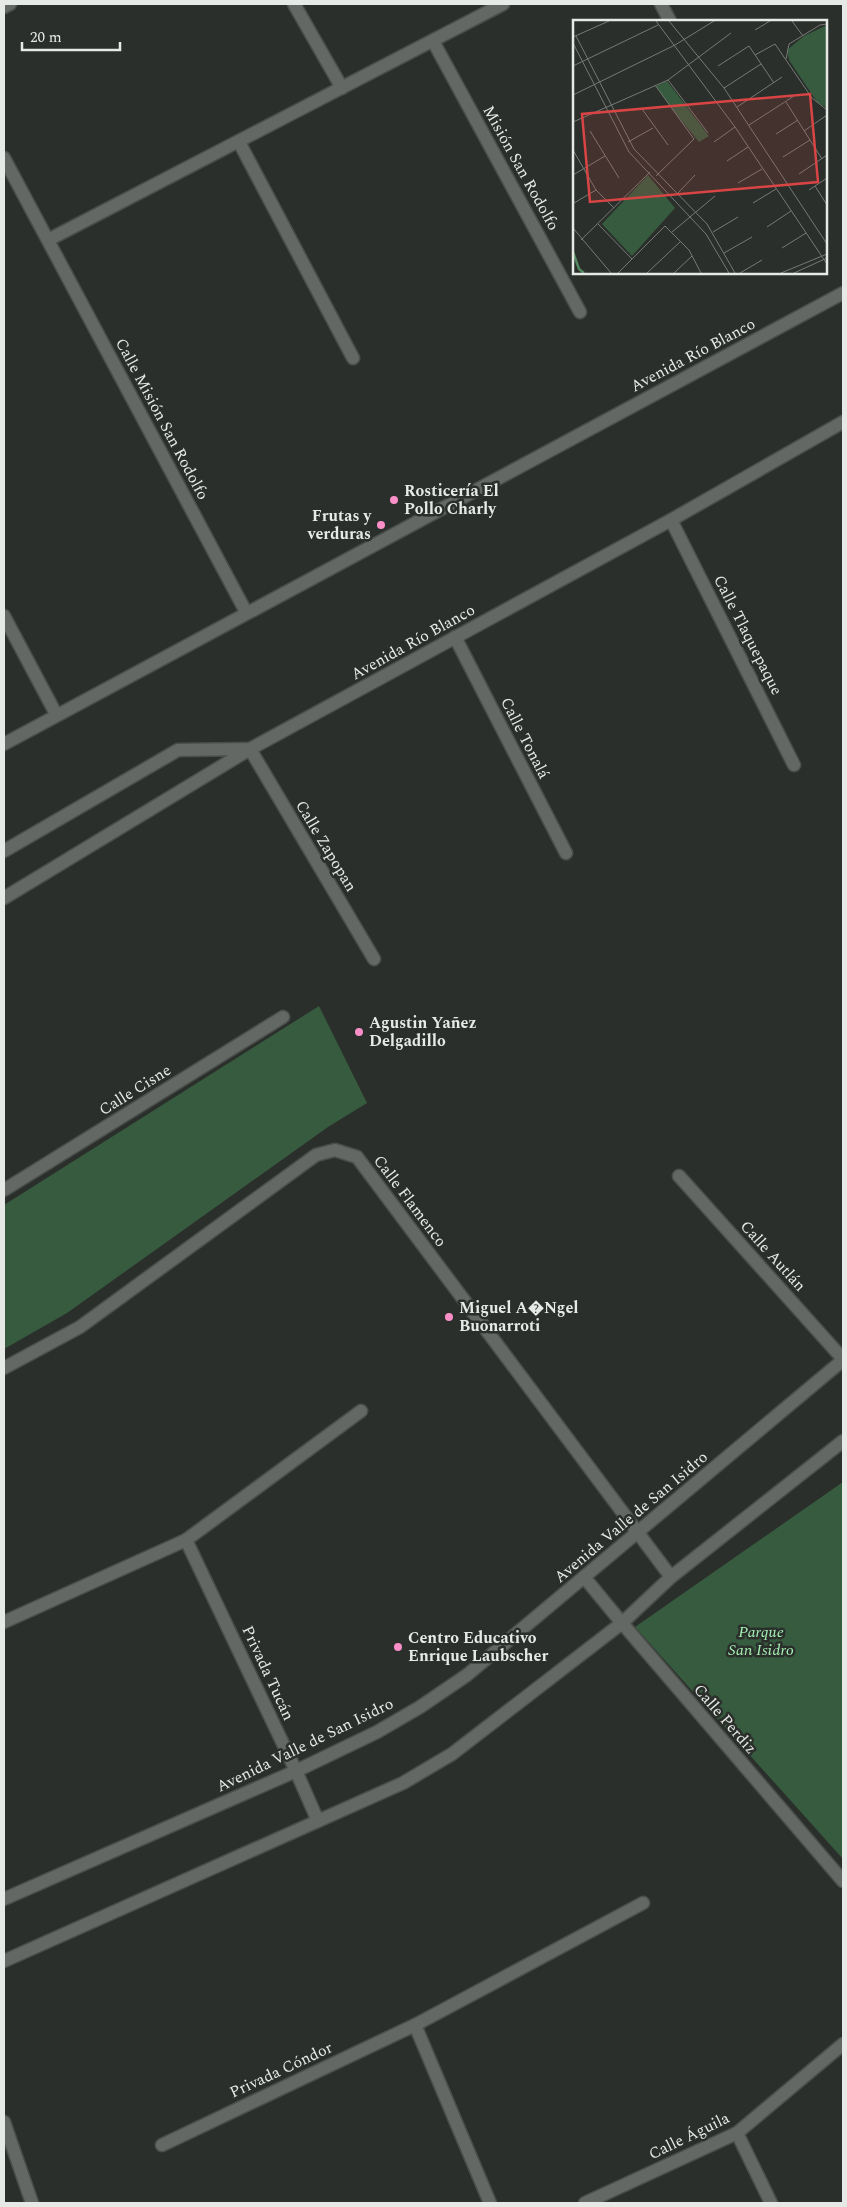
<svg xmlns="http://www.w3.org/2000/svg" width="847" height="2207" viewBox="0 0 847 2207" font-family="Spectral,serif">
  <style>
    .green { fill: #375b3f }
    .lines { fill: none; stroke-linecap: round; stroke-linejoin: round }
    .service-casing { stroke: #4a4e4b; stroke-width: 15 }
    .minor-casing { stroke: #4a4e4b; stroke-width: 15 }
    .tertiary-casing { stroke: #4a4e4b; stroke-width: 15 }
    .service { stroke: #636864; stroke-width: 12 }
    .minor { stroke: #636864; stroke-width: 12 }
    .tertiary { stroke: #636864; stroke-width: 12 }
    .poi-dot { fill: #fa8fc8; stroke: #2b2f2b; stroke-width: 2 }
    .labels { text-anchor: middle; dominant-baseline: central; stroke-width: 5; stroke-linejoin: round; paint-order: stroke }
    .street-label { font-size: 16px; fill: #e6e9e6; stroke: #2b2f2b }
    .poi-label { font-size: 16px; font-weight: bold; fill: #e6e9e6; stroke: #2b2f2b; text-anchor: start }
    .park-label { font-size: 16px; font-style: italic; fill: #a4f1b4; stroke: #2b2f2b }
    .inset-river { fill: none; stroke: #53875f; stroke-width: 2.5 }
    .inset-road { fill: none; stroke: #767976; stroke-width: 1 }
    .view { fill: #d84544; fill-opacity: 0.15; stroke: #d84544; stroke-width: 2.5 }
    .inset-edge { fill: none; stroke: #e6e9e6; stroke-width: 2.5 }
  </style>
  <rect width="100%" height="100%" fill="#2b2f2b"/>
  <g class="green">
    <path d="M319,1006L367,1103L328,1127L67,1313L4,1349V1205Z"/>
    <path d="M843,1482V1859L635,1627Z"/>
  </g>
  <g class="lines">
    <g class="service-casing">
      <path id="service" d="M4,851L178,750L250,749"/>
    </g>
    <g class="minor-casing">
      <g id="minor">
        <path d="M294,4L342,88"/>
        <path d="M661,4L670,21"/>
        <path d="M4,7L10,4"/>
        <path d="M433,41L580,312"/>
        <path d="M239,142L353,358"/>
        <path d="M4,158L246,612"/>
        <path d="M48,240L503,4"/>
        <path d="M671,520L794,765"/>
        <path d="M4,616L56,714"/>
        <path d="M455,637L566,853"/>
        <path d="M250,749L374,959"/>
        <path d="M679,1176L843,1359"/>
        <path d="M4,1190L283,1017"/>
        <path d="M4,1368L80,1327L316,1155L335,1150L357,1157L671,1577"/>
        <path d="M186,1540L296,1771L318,1821"/>
        <path d="M584,1577L622,1623L843,1881"/>
        <path d="M4,1622L186,1540L361,1411"/>
        <path d="M4,1899L296,1771L377,1732L420,1707L467,1675L843,1360"/>
        <path d="M4,1961L403,1783L452,1754L622,1623L671,1577L843,1441"/>
        <path d="M415,2025L490,2203"/>
        <path d="M4,2122L32,2203"/>
        <path d="M737,2133L771,2203"/>
        <path d="M162,2145L415,2025L643,1903"/>
        <path d="M585,2203L737,2133L843,2044"/>
      </g>
    </g>
    <g class="tertiary-casing">
      <g id="tertiary">
        <path d="M4,744L843,293"/>
        <path d="M4,898L250,749L671,520L843,422"/>
      </g>
    </g>
    <use href="#service" class="service"/>
    <use href="#minor" class="minor"/>
    <use href="#tertiary" class="tertiary"/>
  </g>
  <g class="poi-dot">
    <circle cx="394" cy="500" r="5"/>
    <circle cx="381" cy="525" r="5"/>
    <circle cx="359" cy="1032" r="5"/>
    <circle cx="449" cy="1317" r="5"/>
    <circle cx="398" cy="1647" r="5"/>
  </g>
  <g class="labels">
    <g class="street-label">
      <text transform="translate(521 168) rotate(61)">Misión San Rodolfo</text>
      <text transform="translate(693 355) rotate(-28)">Avenida Río Blanco</text>
      <text transform="translate(162 419) rotate(62)">Calle Misión San Rodolfo</text>
      <text transform="translate(748 635) rotate(63)">Calle Tlaquepaque</text>
      <text transform="translate(413 642) rotate(-29)">Avenida Río Blanco</text>
      <text transform="translate(525 738) rotate(63)">Calle Tonalá</text>
      <text transform="translate(326 846) rotate(59)">Calle Zapopan</text>
      <text transform="translate(135 1090) rotate(-32)">Calle Cisne</text>
      <text transform="translate(410 1201) rotate(53)">Calle Flamenco</text>
      <text transform="translate(773 1256) rotate(48)">Calle Autlán</text>
      <text transform="translate(631 1517) rotate(-40)">Avenida Valle de San Isidro</text>
      <text transform="translate(268 1673) rotate(65)">Privada Tucán</text>
      <text transform="translate(725 1719) rotate(49)">Calle Perdiz</text>
      <text transform="translate(305 1745) rotate(-26)">Avenida Valle de San Isidro</text>
      <text transform="translate(281 2070) rotate(-25)">Privada Cóndor</text>
      <text transform="translate(689 2136) rotate(-26)">Calle Águila</text>
    </g>
    <g class="poi-label">
      <text x="404" y="491">Rosticería El<tspan x="404" dy="18">Pollo Charly</tspan></text>
      <text x="371" y="516" text-anchor="end">Frutas y<tspan x="371" dy="18">verduras</tspan></text>
      <text x="369" y="1023">Agustin Yañez<tspan x="369" dy="18">Delgadillo</tspan></text>
      <text x="459" y="1308">Miguel A�Ngel<tspan x="459" dy="18">Buonarroti</tspan></text>
      <text x="408" y="1638">Centro Educativo<tspan x="408" dy="18">Enrique Laubscher</tspan></text>
    </g>
    <g class="park-label">
      <text x="761" y="1632">Parque<tspan x="761" dy="18">San Isidro</tspan></text>
    </g>
  </g>
  <g transform="translate(573 20)">
    <rect width="254" height="254" fill="#2b2f2b"/>
    <path d="M254,5V88L244,82L216,40L214,30L231,16ZM94,61L136,116L126,122L102,93L83,66ZM75,155L102,188L59,236L29,204Z" fill="#375b3f"/>
    <path class="inset-river" d="M0,232L6,249L11,253"/>
    <path class="inset-road" d="M83,1L162,107L254,244M96,1L151,68L254,224M219,1L230,16M182,10L197,1M3,16L61,129L134,204L162,253M0,17L36,1M0,23L56,132L133,214L156,253M182,35L202,24L239,78L254,90M213,39L216,24L247,5L254,4M0,46L85,5M145,46L176,26L201,63M95,60L135,113M82,65L121,119L83,156M151,68L188,44M0,75L102,25L141,1M213,82L249,139M164,87L209,57M69,89L95,125M0,102L95,60L158,13M176,105L221,76M17,111L46,158M231,111L254,95M203,114L225,100M55,122L80,108M141,122L162,107M0,130L23,170L41,188M210,137L237,120M154,141L175,127M226,154L254,135M0,155L32,136M165,163L189,149M242,166L254,185M236,170L254,158M104,174L122,155M1,183L23,170M180,183L203,169M25,204L59,239M194,207L218,191M0,208L38,253M99,212L142,176M140,212L165,197M8,220L77,152M209,228L233,213M151,233L179,217M45,253L92,206L116,230L128,253M74,253L108,221M101,253L119,236M167,253L189,240M208,253L254,234M221,253L254,238"/>
    <path class="view" d="M237,74L245,162L17,182L9,94Z"/>
    <rect width="254" height="254" class="inset-edge"/>
  </g>
  <rect width="847" height="2207" fill="none" stroke="#e6e9e6" stroke-width="10"/>
  <path d="M22 42v8h98v-8" fill="none" stroke="#e6e9e6" stroke-width="2.5"/>
  <text x="30" y="42" font-size="15" fill="#e6e9e6" stroke="#2b2f2b" stroke-width="4" paint-order="stroke">20 m</text>
</svg>
